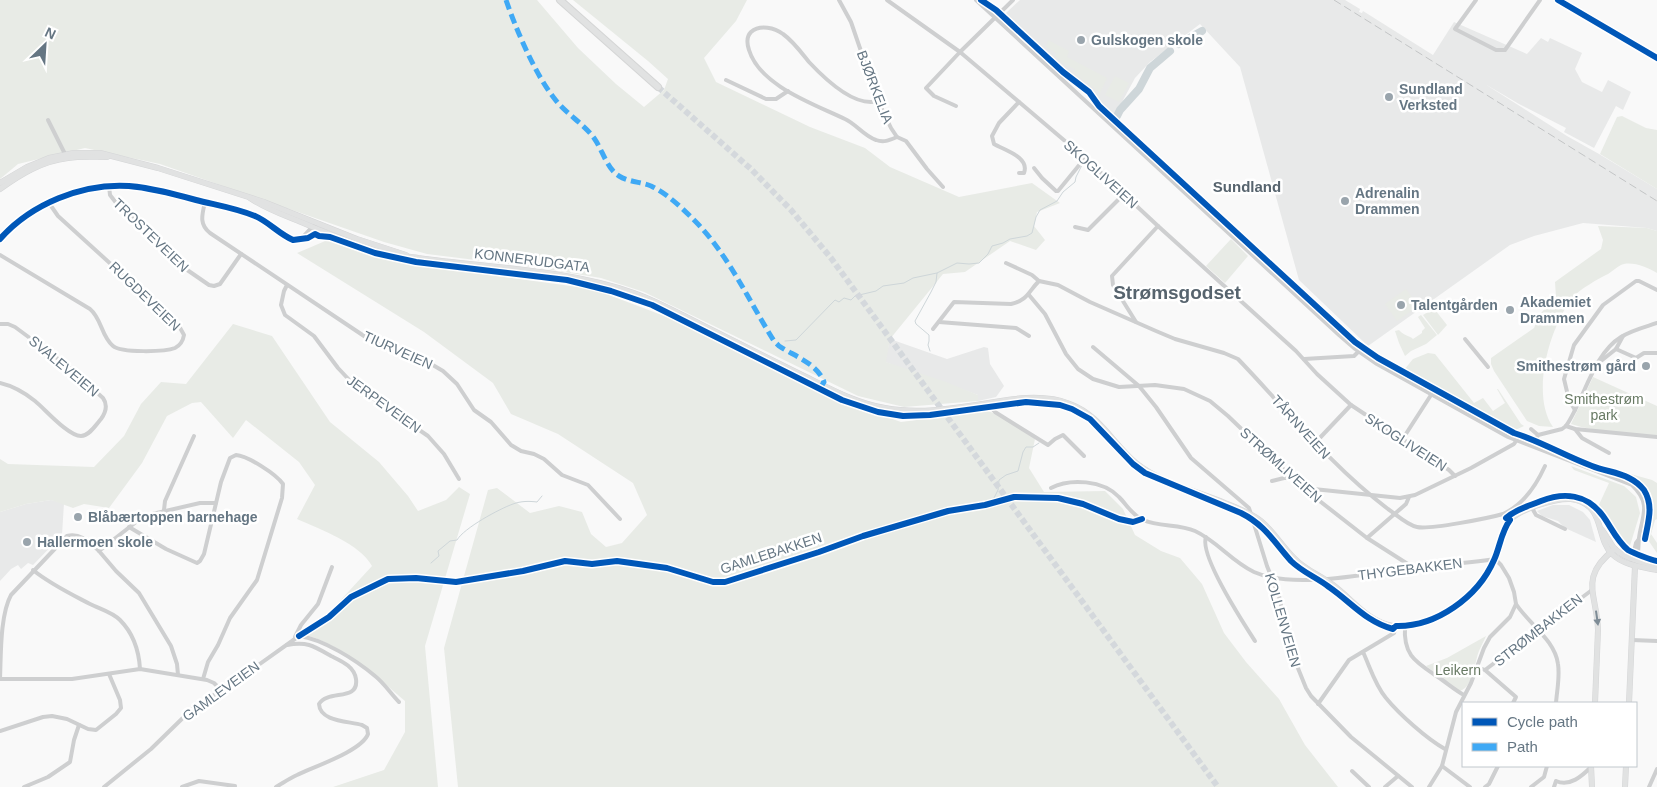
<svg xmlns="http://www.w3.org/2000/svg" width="1657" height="787" viewBox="0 0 1657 787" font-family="Arial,sans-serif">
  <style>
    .built { fill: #e8e9e9 }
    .green { fill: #e8ebe6 }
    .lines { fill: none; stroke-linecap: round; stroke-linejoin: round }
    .stream { stroke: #ced6d9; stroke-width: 1 }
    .river { stroke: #ced6d9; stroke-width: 8 }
    .trunk-tunnel { stroke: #d4d8dc; stroke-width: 6; stroke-dasharray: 6 3; stroke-linecap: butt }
    .secondary-casing { stroke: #d5d6d7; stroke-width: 6 }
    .trunk-casing { stroke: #d5d6d6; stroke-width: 8 }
    .minor { stroke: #cecfd0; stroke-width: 4 }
    .secondary { stroke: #e1e2e2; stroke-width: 5 }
    .trunk { stroke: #e1e2e2; stroke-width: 6 }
    .rail { stroke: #c3c5c6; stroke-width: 1; stroke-dasharray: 8 4; stroke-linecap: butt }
    .quiet { stroke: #3fa9f5; stroke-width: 5; stroke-dasharray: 10 5; stroke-linecap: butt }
    .cycleway-casing { stroke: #fff; stroke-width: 9 }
    .cycleway { stroke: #0057b8; stroke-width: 6 }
    .oneway { fill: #7e8c96 }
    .poi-dot { fill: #99a4ac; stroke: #fff; stroke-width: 2 }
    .labels { text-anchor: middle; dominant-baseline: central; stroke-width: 5; stroke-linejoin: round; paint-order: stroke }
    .poi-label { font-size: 14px; font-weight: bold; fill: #657683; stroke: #fff; text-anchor: start }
    .street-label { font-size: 14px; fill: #657683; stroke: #fff }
    .park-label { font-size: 14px; fill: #687a64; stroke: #fff }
    .neighbourhood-label { font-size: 15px; font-weight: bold; fill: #57646e; stroke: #fff }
    .district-label { font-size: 19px; font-weight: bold; fill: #57646e; stroke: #fff }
  </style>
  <rect width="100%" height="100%" fill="#f9f9f9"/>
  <g class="built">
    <path d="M1020,0H1345L1360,9L1359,12L1362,13L1363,11L1433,55L1454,22L1527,54L1541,38L1548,42L1550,38L1582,53L1575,69L1582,82L1602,92L1608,80L1631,92L1623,110L1616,106L1594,148L1564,132L1566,128L1519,104L1485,84L1567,136L1599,154L1657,189V231L1647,228L1583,223L1534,236L1510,245L1368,346L1299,280L1240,67L1200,24L1150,62L1135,78L1115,115L1102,104L1095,94L1063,69L1009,19L1006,13Z"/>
    <path d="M890,339L947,359L984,347L988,348L990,364L1004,386L996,397L978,401V395L885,362Z"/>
    <path d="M51,500L64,503L62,535L33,565L28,563L21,569L18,565L11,569L0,581V512L26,504Z"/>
    <path d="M1553,505H1569L1583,512L1590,520L1596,542L1565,528L1558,521L1542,516L1537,511Z"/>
  </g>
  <g class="green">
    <path d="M0,0H537L578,48L616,84L644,107L664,90L668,79L648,61L573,0H747L736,21L704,58L716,82L810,127L865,148L890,167L959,197L1032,183L1060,203L1037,212L1034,226L1045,240L1036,250L1010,241L965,272L943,274L890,339L886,362L946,382L978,395V401L904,407L858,396L644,292L601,278L540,268L427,254L384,242L160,164L85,148L18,164L0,179Z"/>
    <path d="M1048,40L1069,51L1067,57L1107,78L1100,93L1074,73L1075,69L1064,64L1055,56L1056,53L1046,47Z"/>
    <path d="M1115,76L1129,83L1119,102L1105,95Z"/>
    <path d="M1622,116L1646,128L1657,130V189L1600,154L1617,117Z"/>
    <path d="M1598,226L1647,228L1657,231V273C1648,268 1635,262 1624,264C1619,265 1613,271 1608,274C1598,279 1580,289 1573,297C1550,326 1530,394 1553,427L1539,426L1527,421L1494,371L1491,364V358L1534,328L1540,314L1556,297L1555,282L1601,249L1603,240Z"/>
    <path d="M330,239L361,251L429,267L593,289L667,317L830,397L901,422L988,411L1001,416L1035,439L1029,468L1044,492L1105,491L1123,509L1135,535L1161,551L1180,558L1202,584L1224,633L1246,662L1279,699L1305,745L1338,787H458L444,648L488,490L497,488L530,513L559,506L582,512L591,534L606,547L622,543L647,515L633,483L558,434L511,414L493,383L424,332L297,253Z"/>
    <path d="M1231,239L1248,256L1225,283L1206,266Z"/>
    <path d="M1406,289L1418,306L1397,321L1385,304Z"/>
    <path d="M1430,311H1436L1447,325L1438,335L1423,315Z"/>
    <path d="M1421,315L1437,335L1426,344L1411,351L1405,356L1399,343L1395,331L1399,330C1404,336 1411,336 1413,339L1422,333V331L1425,328L1418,317Z"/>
    <path d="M233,324L272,336L330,422L379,462L408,496L418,511L446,500L459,487L470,494L425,646L438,787H333L384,770L405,732V701C382,681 329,634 299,635L327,615L372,566C360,544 320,529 297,519L315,485L299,462L246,420L233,438L201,402L192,403L167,416L142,463L109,508L84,504L73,508L51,500L26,504L0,512V459L8,464L94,467L124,436L141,404L161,382L186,384Z"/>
    <path d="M1428,353L1435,354L1474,403L1483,398L1493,411L1505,403L1497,389H1498L1521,424L1524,426L1513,431L1404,370L1413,359Z"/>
    <path d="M1593,377L1657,406V436C1628,432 1598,433 1571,424Z"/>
    <path d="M1571,466L1624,486L1636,497L1640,513L1629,549L1615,534L1604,516L1597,509L1609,483L1574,470Z"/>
    <path d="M1598,467L1620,471L1652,480L1657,483V519L1655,520L1651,534L1657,543V553L1646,537C1648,528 1651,519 1651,510C1651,479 1621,474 1598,467Z"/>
    <path d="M1486,636C1484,641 1481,646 1479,651C1474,663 1474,686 1460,691L1456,689L1426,666L1447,658Z"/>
  </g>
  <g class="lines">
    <g class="stream">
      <path d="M785,341L796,340L835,300L839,302L844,298L851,300L855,296L876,291L883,286L904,283L913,278L937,273"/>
      <path d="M930,351L928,345L929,341V335L916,324L915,321L931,292L936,282L937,273L957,263L969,264L979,263L988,254L992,246L1003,243L1010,239L1027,236L1032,233L1036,217L1040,210L1057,201L1063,192L1075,182L1076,177L1083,163"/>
      <path d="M994,498L998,490L999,480L1006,475L1018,471L1023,452L1026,447H1033L1039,443"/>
      <path d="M431,563L439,556L438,551L450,541L457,540C464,528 499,509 513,504C521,501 529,501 537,502L542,496"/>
    </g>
    <g class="river">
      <path d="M1179,44L1202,31"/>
      <path d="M1117,116L1120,110L1139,89L1150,68L1170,51"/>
    </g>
    <path class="trunk-tunnel" d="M658,87L751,169L791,210L831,258L1218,787"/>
    <g class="secondary-casing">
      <g id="secondary">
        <path d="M1558,0L1657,58"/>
        <path d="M0,183L27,167L49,158L74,153H100L158,168L264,202L357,239L406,255"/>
        <path d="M0,189C21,174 42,161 68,158C81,156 94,157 107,157"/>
        <path d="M250,198C266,209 284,215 301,222C331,235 362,248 393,255C401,257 409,256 418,258C490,268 564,269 634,293C657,301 678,313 700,324C734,341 768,358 802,375C829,388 855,403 885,408C917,414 950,409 982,404C1010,399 1043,393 1070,404C1100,415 1113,444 1136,463C1161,483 1196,491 1225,503C1238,508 1251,513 1261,521C1274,532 1282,546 1294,558C1305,570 1320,575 1333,585C1353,600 1368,622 1393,626C1435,631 1480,594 1496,558C1501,546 1501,530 1510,520C1520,509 1556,498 1571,499C1606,504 1595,537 1612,554C1623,565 1641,567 1657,570"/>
        <path d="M1602,530C1606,535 1609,541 1613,547C1624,559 1642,562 1657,566"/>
        <path d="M1595,703L1598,630C1597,594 1578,577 1615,549"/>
        <path d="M1629,703L1635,566"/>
        <path d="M1591,766L1592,787"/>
        <path d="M1625,787L1626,766"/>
      </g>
    </g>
    <g class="trunk-casing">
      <path id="trunk" d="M560,0L658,87"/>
    </g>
    <g class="minor">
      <path d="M839,0L851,22L878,101L891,128L897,137L906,141L927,169L943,187"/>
      <path d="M887,0L960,52L1085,158L1158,226L1296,351L1317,374L1351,405L1449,470L1455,476"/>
      <path d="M976,0L1339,335L1354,348L1377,364L1508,437L1632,485C1652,504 1642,516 1639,538C1638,547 1639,554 1636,562"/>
      <path d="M1476,0L1455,29L1496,50H1505L1540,0"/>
      <path d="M726,80L766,99H776L788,91"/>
      <path d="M878,101C854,108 824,78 809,62C801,52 793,41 783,34C775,28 760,24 751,32C746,37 747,44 749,50C760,86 814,104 845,119C856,124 864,136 876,140C884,143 890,140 897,137"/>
      <path d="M1019,102L999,123L992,136L994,144C1004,150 1030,157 1024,173H1019"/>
      <path d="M956,106L934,96L926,88L960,52L1013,0"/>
      <path d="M48,120L66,156"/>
      <path d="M1034,168L1042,178L1056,191H1058L1085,158"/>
      <path d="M109,186L110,195L117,204L144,225L180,265L209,285L214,286L220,284L241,254"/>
      <path d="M205,202C202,215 199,224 210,233L367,338L386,347L426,361L443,371L457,384L474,410L491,422L511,445L521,451L534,454L544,459L562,475L588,485L620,519"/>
      <path d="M1075,227L1088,230L1124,194"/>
      <path d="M0,239C31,204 82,183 129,186C152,188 174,194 196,200C216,205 236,208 255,216C269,222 279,234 293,240C303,241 313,238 319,229"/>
      <path d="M301,239L312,227L318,224"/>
      <path d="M0,255L90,309C102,319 101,336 113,346C121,353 165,352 175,348C181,345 183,341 184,335L179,326L58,216L49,203"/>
      <path d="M1006,263L1032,275L1039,281"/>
      <path d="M287,285L284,291L281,305L285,315L314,336L338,368L354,385L428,436L444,454L459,479"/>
      <path d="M1029,295L1045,314L1066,354L1078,369L1093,379L1119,387L1155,385L1184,389L1210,401L1228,416L1303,488L1367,538L1414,568"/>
      <path d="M939,322L1016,328L1029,336"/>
      <path d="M1136,322L1113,285L1112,276L1158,226"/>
      <path d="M0,324H8L15,327L65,364L103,398C108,405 106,412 101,419C96,425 89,436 81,436C68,436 45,409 35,401C25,393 13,386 0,383"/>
      <path d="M933,329L954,302L1011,304C1028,300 1028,292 1039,281L1058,285L1090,302L1156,331L1175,339L1224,353L1238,359C1287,410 1331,466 1388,509C1397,515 1407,525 1417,527C1429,530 1489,518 1503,514C1523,505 1536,486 1545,466"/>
      <path d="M1465,339L1488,367"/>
      <path d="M1093,347L1139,386L1156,407L1191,458L1249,508L1267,566L1279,596L1291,651L1306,688L1311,696L1351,737L1412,787"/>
      <path d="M1616,349L1623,336"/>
      <path d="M1304,359L1354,356L1358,352"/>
      <path d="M1601,361L1616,349L1636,358L1644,353H1657"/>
      <path d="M987,403L995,412L1048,445L1055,439L1063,435L1084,456"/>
      <path d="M1575,410L1569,400L1564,379L1574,345L1603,305L1636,281H1639L1657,290"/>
      <path d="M1566,426C1584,400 1593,354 1621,337C1632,330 1645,327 1657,323"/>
      <path d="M1566,426L1575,429L1657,437"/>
      <path d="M1531,429L1538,435"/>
      <path d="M1575,429L1582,438L1609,453"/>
      <path d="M1402,440L1431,395"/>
      <path d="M1315,443L1351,405"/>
      <path d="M1533,446L1538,435L1562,429L1566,426"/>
      <path d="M1272,481L1284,478H1292"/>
      <path d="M1051,488C1070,478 1103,480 1119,497C1127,505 1132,515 1143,520C1159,527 1179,524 1195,531C1217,541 1231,561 1254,572C1294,590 1369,573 1412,568C1440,565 1468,563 1495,559L1501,565L1509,578L1514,592L1516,604L1510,617L1490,637L1484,648L1471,683L1456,712L1442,766L1429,787"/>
      <path d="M1304,488L1400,498L1415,495L1471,468L1514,444L1516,441"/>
      <path d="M1532,508L1536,515L1565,529"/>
      <path d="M164,510L165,501L194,436"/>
      <path d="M129,527L166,549L197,563L200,561L204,554L221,482L230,458L236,455C248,456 276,474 283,484L282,498L257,580L230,618L218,645L208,662L203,679"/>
      <path d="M1206,537C1199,555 1244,624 1255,641"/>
      <path d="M1367,538L1406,504L1409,497"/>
      <path d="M1632,560L1636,543L1639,539"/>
      <path d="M33,570C50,584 71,594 90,604C100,609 112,612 120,620C133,633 139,652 140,669"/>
      <path d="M1516,604C1529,624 1555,640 1558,664C1560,677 1557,690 1556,703"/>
      <path d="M1405,626C1403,656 1416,662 1438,677C1447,683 1455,690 1464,695"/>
      <path d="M295,637L301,625L318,604L332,567"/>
      <path d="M1632,640L1657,641"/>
      <path d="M1363,652C1370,667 1375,685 1386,698C1399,714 1427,739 1445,749"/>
      <path d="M1477,667L1485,670L1592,590"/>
      <path d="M1485,670L1516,697L1513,703"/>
      <path d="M178,675L177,664L171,646L139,593L116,571L99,551L136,522L148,515L200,503H216"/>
      <path d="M0,679H72L140,669L207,680L214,683L221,690"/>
      <path d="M0,679C1,655 0,615 11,595L67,536C80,532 90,543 99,551"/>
      <path d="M1318,704L1349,660L1394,633L1396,626"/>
      <path d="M0,731L43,717L52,716L67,719L88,729L96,730L116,714L121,708L120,700L109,674"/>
      <path d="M1442,766L1470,787"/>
      <path d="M1352,771L1369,787"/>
      <path d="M24,787L48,777L70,762L74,740L79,725"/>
      <path d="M104,787L151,749L191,710L243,676L299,636C323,639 356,660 375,676C384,683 391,694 399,702"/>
      <path d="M182,787L199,781L235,786"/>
      <path d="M276,787C283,783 290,778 297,775C313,767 362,751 368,734L367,728L362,725C349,721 320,722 319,704C328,689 359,702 356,679C354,666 341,661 331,656C314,646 307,641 287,645"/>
      <path d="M1385,787L1398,776"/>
      <path d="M1485,787L1489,784L1498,766"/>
      <path d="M1531,787L1544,777L1547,766"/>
      <path d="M1554,787L1556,781C1570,787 1582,776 1591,767"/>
      <path d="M1649,787L1657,769"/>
    </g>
    <use href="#secondary" class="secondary"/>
    <use href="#trunk" class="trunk"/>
    <path class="rail" d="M1334,0L1657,201"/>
    <path class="quiet" d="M506,0C516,29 535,74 554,98C566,114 583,123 594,138C602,149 607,169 619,176C629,182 641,182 651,186C668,194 683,209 696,222C729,256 749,301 774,341L779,346C794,356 818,364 824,382L822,385"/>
    <g class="cycleway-casing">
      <g id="cycleway">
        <path d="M981,0L996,10L1063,72L1089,92L1099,106L1355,342L1378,358L1514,433C1542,442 1565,456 1592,466C1604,471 1618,472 1629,478C1635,481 1640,485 1644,490C1654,506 1648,522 1645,539"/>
        <path d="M1558,0L1657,58"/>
        <path d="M0,239C31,204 82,183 129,186C152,188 174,194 196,200C216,205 236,208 255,216C269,222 279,234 293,240L308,238L315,234L319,236L330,237L375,253L416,262L567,280L611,291L652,305L842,400L878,412L903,416L930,415L1026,402L1060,405L1072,409L1090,419L1133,464L1145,473L1241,513C1265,525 1274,542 1291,561C1302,572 1316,577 1329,587C1351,602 1366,622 1393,629L1396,626C1436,627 1478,597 1494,560C1500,547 1501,532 1510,520L1506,518C1516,509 1529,506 1541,501C1564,492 1587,494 1603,516C1611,527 1617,541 1628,550C1633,553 1651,560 1657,561"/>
        <path d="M299,636L329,617L351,597L388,579L416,578L456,582L523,571L565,561L592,564L617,561L667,568L713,582H725L819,552L863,536L948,511L985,505L1014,497L1058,498L1083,504L1119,519L1133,522L1142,519"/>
      </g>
    </g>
    <use href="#cycleway" class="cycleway"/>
  </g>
  <defs><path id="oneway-solid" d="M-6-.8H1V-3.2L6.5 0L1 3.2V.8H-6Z" transform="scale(1.25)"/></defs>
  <use class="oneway" href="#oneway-solid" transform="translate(1597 618) rotate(82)"/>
  <g class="poi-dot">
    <circle cx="1081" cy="40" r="5"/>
    <circle cx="1389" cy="97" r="5"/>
    <circle cx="1345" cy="201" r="5"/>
    <circle cx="1401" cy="305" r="5"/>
    <circle cx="1510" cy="310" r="5"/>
    <circle cx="1646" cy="366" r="5"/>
    <circle cx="78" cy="517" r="5"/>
    <circle cx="27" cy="542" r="5"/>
  </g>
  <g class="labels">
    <g class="poi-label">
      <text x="1091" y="40">Gulskogen skole</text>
      <text x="1399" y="89">Sundland<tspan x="1399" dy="16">Verksted</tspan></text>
      <text x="1355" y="193">Adrenalin<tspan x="1355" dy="16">Drammen</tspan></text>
      <text x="1520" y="302">Akademiet<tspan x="1520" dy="16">Drammen</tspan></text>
      <text x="1411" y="305">Talentgården</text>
      <text x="1636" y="366" text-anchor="end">Smithestrøm gård</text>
      <text x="88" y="517">Blåbærtoppen barnehage</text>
      <text x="37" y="542">Hallermoen skole</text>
    </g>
    <g class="street-label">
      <text transform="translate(875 87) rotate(69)">BJØRKELIA</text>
      <text transform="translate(1101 174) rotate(42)">SKOGLIVEIEN</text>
      <text transform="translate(151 235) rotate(44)">TROSTEVEIEN</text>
      <text transform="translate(532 260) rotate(7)">KONNERUDGATA</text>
      <text transform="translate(145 296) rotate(44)">RUGDEVEIEN</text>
      <text transform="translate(398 350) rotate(24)">TIURVEIEN</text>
      <text transform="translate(64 366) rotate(40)">SVALEVEIEN</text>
      <text transform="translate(384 404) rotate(36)">JERPEVEIEN</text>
      <text transform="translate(1301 427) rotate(48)">TÅRNVEIEN</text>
      <text transform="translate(1406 442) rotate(33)">SKOGLIVEIEN</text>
      <text transform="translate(1281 465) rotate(42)">STRØMLIVEIEN</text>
      <text transform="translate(771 553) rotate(-18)">GAMLEBAKKEN</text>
      <text transform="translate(1410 569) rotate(-7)">THYGEBAKKEN</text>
      <text transform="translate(1283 620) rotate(74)">KOLLENVEIEN</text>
      <text transform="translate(1538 630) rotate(-38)">STRØMBAKKEN</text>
      <text transform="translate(221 691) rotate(-36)">GAMLEVEIEN</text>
    </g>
    <g class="park-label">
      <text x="1604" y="399">Smithestrøm<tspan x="1604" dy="16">park</tspan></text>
      <text x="1458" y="670">Leikern</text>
    </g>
    <g class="neighbourhood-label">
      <text x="1247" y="186">Sundland</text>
    </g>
    <g class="district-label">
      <text x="1177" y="292">Strømsgodset</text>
    </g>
  </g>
  <rect x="1462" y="702" width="175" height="65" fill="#ffffff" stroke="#c1c8cd"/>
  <rect x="1472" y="718" width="25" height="8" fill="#0057b8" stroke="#c1c8cd"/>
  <text x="1507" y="727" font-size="15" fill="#657683">Cycle path</text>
  <rect x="1472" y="743" width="25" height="8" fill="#3fa9f5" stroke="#c1c8cd"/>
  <text x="1507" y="752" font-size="15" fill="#657683">Path</text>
  <g transform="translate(45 45) rotate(25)" stroke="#ffffff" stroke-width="4" paint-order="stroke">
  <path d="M0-4L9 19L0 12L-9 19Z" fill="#657683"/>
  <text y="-8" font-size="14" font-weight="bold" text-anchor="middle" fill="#657683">N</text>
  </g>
</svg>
